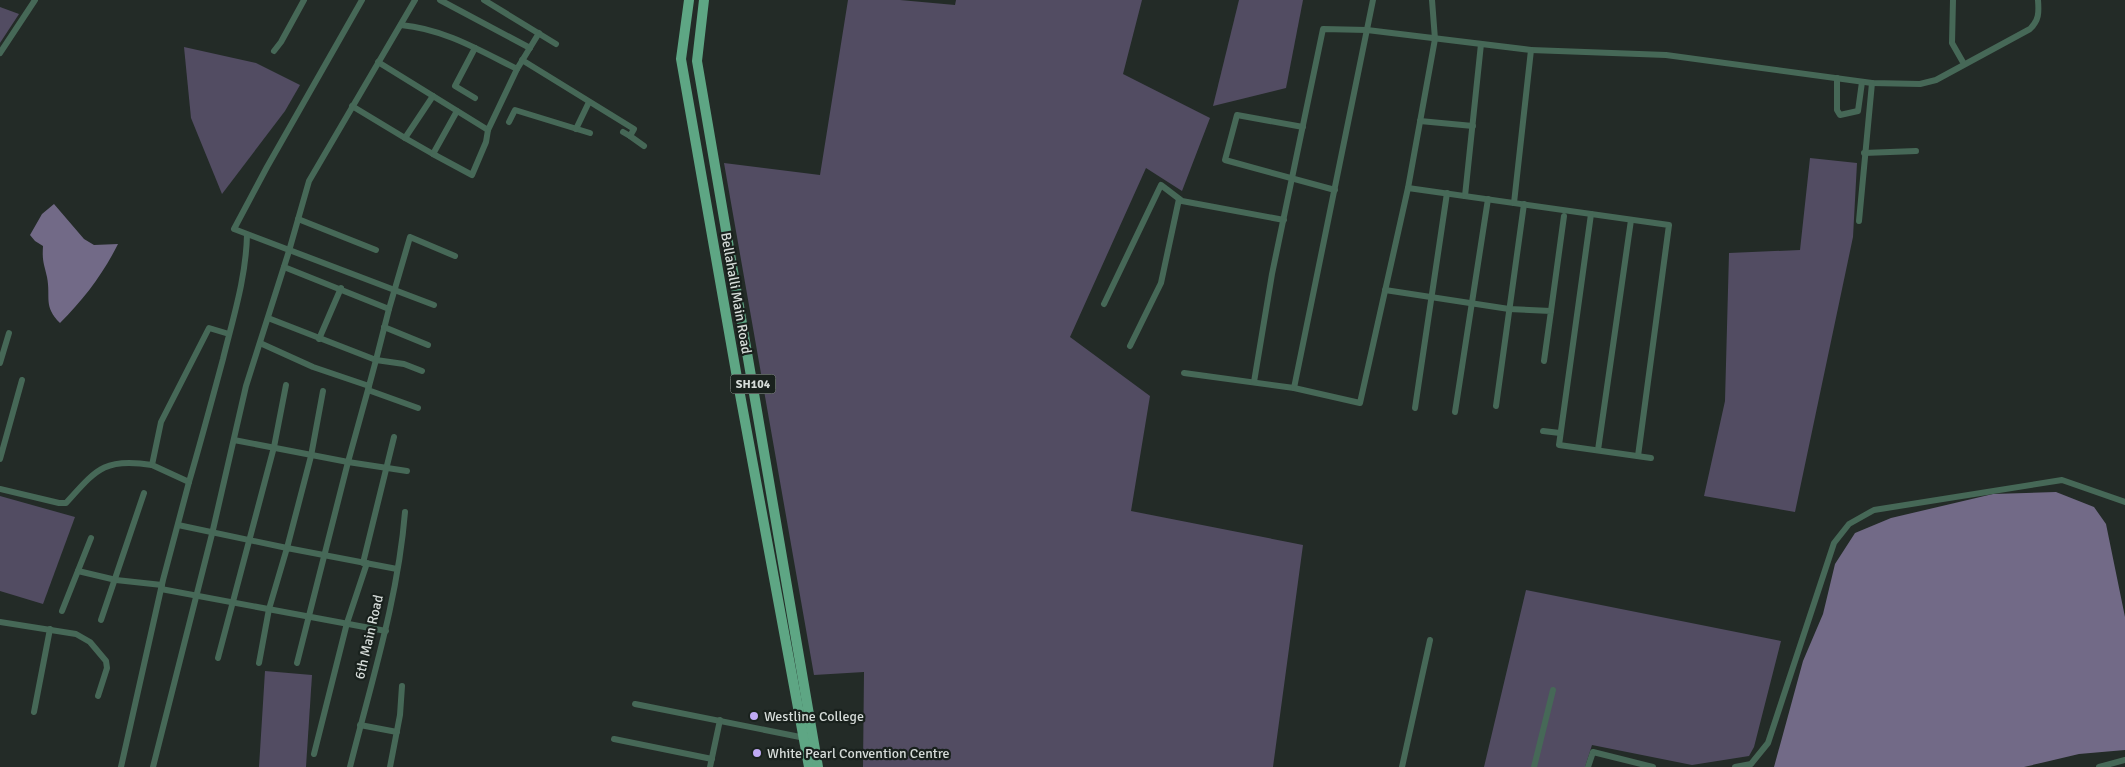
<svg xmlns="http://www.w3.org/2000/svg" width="2125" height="767" viewBox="0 0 2125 767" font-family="Signika,sans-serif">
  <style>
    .green { fill: #524c62 }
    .water { fill: #726a87 }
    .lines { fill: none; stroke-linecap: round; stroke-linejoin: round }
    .minor { stroke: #466857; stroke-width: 6 }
    .primary { stroke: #5ea684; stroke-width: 10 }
    .poi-dot { fill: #bfa9f4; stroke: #19211d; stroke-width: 2 }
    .labels { text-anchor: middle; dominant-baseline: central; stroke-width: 4.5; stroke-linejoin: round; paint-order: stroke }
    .shield { fill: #19211d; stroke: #9da4a1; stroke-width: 1 }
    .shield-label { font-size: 12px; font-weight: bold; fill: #d6dcd9 }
    .street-label { font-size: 14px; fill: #d6dcd9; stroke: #19211d }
    .poi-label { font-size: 14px; fill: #d6dcd9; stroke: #19211d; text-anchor: start }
  </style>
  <rect width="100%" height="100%" fill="#232b27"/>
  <g class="green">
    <path d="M848,0H900L955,5L956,0H1142L1123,74L1210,118L1182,191L1146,168L1070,337L1150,396L1131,511L1303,545L1273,767H863L864,672L814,675L724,163L820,175Z"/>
    <path d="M1239,0H1303L1286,88L1213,106Z"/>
    <path d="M0,7L19,14L0,43Z"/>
    <path d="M184,47L256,63L300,85L285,111L222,194L191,118Z"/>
    <path d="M1810,158L1857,163L1853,237L1795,512L1704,496L1725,401L1729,253L1800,250Z"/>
    <path d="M0,496L75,517L43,604L0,591Z"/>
    <path d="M1526,590L1781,641L1754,747L1749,756L1692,765L1592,745L1585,767H1484Z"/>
    <path d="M265,671L312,675L306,767H259Z"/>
  </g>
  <g class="water">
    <path d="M54,204L84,239L94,245L118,244C103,274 84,299 60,323C43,306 51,298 47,277C44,263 42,262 43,246L35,241L30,235L42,214Z"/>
    <path d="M2056,492L2094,507L2106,524L2125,617V750L2079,754L2024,767H1774L1803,661L1823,614L1835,564L1855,533L1891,518L1993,494Z"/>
  </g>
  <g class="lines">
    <g class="minor">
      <path d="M362,0L267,167L234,229L434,305"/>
      <path d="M440,0L530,48"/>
      <path d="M484,0L556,44"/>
      <path d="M1953,0L1952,43L1964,64"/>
      <path d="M401,25C444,29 479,50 517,69L539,33"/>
      <path d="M475,48L455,86L475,98"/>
      <path d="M1531,50L1666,55L1872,83L1920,84L1936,80L2030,29C2039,20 2039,13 2038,0"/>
      <path d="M274,51L281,42L304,0"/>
      <path d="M0,53L35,0"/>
      <path d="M522,60L634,129L630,136L644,146"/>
      <path d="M378,62L488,130L517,69"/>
      <path d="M1837,78V110L1840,115L1858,111L1862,82"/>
      <path d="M352,106L405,138L433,96"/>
      <path d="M1420,121L1473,126"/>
      <path d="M509,122L515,110L590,133"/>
      <path d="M1303,127L1237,115L1225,160L1335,190"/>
      <path d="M576,129L589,102"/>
      <path d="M623,132L630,136"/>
      <path d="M405,138L433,154L457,111"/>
      <path d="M1864,153L1916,151"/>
      <path d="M433,154L472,175L486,142L488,130"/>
      <path d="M1408,188L1669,225L1638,456"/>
      <path d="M1465,196L1481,44"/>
      <path d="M1591,214L1559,445L1651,458"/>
      <path d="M298,219L376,250"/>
      <path d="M1859,221L1872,83"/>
      <path d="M284,267L389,309L410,237L455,256"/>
      <path d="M1385,290L1509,309L1551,311L1544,361"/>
      <path d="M1104,304L1161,185L1182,201L1284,220"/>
      <path d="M1551,311L1564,216"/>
      <path d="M268,318L376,360L389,309"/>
      <path d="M384,327L428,345"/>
      <path d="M229,334L209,328L161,422L152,465L189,482C201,441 212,400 223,359C233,318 246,278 247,235"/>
      <path d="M319,339L341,288"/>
      <path d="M260,343L313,367L369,386L376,360L404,364L422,371"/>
      <path d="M1130,346L1161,283L1179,199"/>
      <path d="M0,363L9,333"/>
      <path d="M1184,373L1294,388L1373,0"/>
      <path d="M1254,382L1272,274L1323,29L1367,30L1531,50L1514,203"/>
      <path d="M1294,388L1360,403L1408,188L1435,39L1432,0"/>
      <path d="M368,390L418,408"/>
      <path d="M1496,406L1524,204"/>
      <path d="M1415,408L1447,193"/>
      <path d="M1455,412L1488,199"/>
      <path d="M1543,431L1560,433"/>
      <path d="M234,440L348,462L369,386"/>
      <path d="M1598,450L1631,220"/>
      <path d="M0,459L22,380"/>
      <path d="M0,489L59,503H66C96,470 104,457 152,465"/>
      <path d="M178,525L287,548L311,456L323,391"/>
      <path d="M363,563L394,437"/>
      <path d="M78,571L116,580L162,585"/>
      <path d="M161,589L386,631"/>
      <path d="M62,611L91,538"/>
      <path d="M101,620L144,493"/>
      <path d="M0,622L76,634L90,642L106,661L107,668L98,696"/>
      <path d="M218,658L274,447L286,385"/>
      <path d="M259,663L269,609L287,548L397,569"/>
      <path d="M297,663L348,462L407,471"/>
      <path d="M635,704L805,738"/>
      <path d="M34,712L50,629"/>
      <path d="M360,725L397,732"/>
      <path d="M614,739L712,759"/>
      <path d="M314,754L347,623L367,563"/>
      <path d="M121,767L163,580L189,482"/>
      <path d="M153,767L212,534L246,386L289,251L309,181L415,0"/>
      <path d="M350,767C371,683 398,599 405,512"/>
      <path d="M390,767L400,715L402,686"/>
      <path d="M710,767L720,720"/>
      <path d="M1402,767L1430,640"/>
      <path d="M1534,767L1553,690"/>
      <path d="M1588,767L1593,752L1653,767"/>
      <path d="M1735,767L1751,764L1768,743L1834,543L1849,524L1874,510L2062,480L2125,502"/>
      <path d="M2099,767L2125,760"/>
    </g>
    <g class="primary">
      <path d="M689,0L681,59L739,389L809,767"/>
      <path d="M704,0L697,61L818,767"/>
    </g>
  </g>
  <g class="poi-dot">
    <circle cx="754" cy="716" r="5"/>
    <circle cx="757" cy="753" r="5"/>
  </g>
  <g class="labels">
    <rect class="shield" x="730.5" y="374.5" width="45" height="19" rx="4"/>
    <g class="shield-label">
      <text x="753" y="384">SH104</text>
    </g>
    <g class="street-label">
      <text transform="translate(736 293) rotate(80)">Bellahalli Main Road</text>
      <text transform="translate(369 637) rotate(-77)">6th Main Road</text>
    </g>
    <g class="poi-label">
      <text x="764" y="716">Westline College</text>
      <text x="767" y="753">White Pearl Convention Centre</text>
    </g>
  </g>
</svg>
